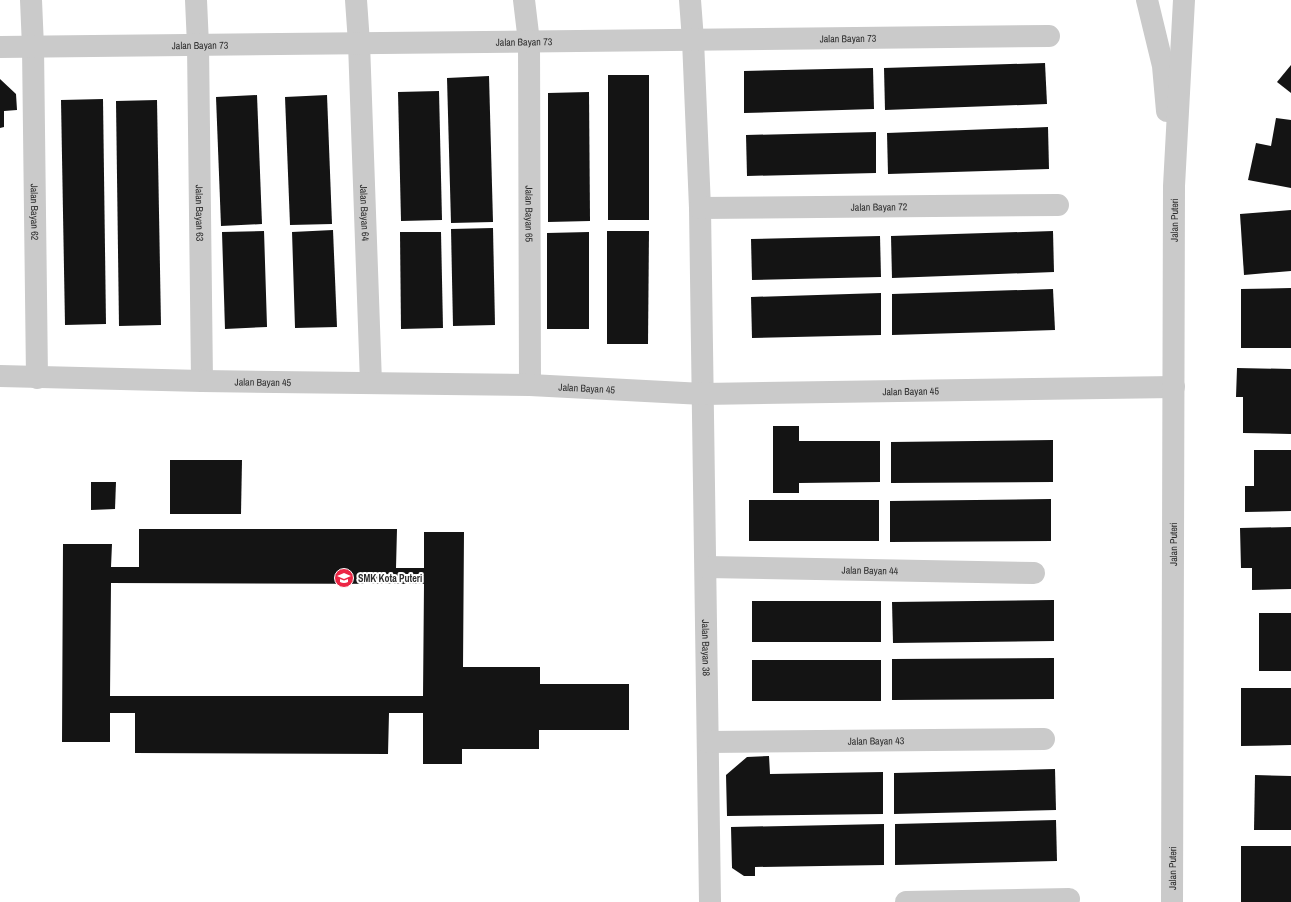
<svg xmlns="http://www.w3.org/2000/svg" width="1291" height="902" viewBox="0 0 1291 902" font-family="'Archivo Narrow',sans-serif">
  <style>
    .building { fill: #141414; fill-rule: evenodd }
    .lines { fill: none; stroke-linecap: round; stroke-linejoin: round }
    .minor { stroke: #cacaca; stroke-width: 22 }
    .labels { text-anchor: middle; dominant-baseline: central; stroke-width: 4; stroke-linejoin: round; paint-order: stroke }
    .street-label { font-size: 10px; fill: #2d2d2d; stroke: #fff }
    .poi-label { font-size: 10px; font-weight: bold; fill: #2d2d2d; stroke: #fff; text-anchor: start }
  </style>
  <rect width="100%" height="100%" fill="#fff"/>
  <g class="building">
    <path d="M1045,63L1047,104L885,110L884,68Z"/>
    <path d="M1291,65V93L1277,82Z"/>
    <path d="M873,68L874,109L744,113V71Z"/>
    <rect x="608" y="75" width="41" height="145"/>
    <path d="M489,76L493,222L451,223L447,78Z"/>
    <path d="M0,79L16,94L17,110L4,111V127L0,128Z"/>
    <path d="M439,91L442,220L401,221L398,92Z"/>
    <path d="M589,92L590,221L548,222V93Z"/>
    <path d="M257,95L262,224L221,226L216,97Z"/>
    <path d="M327,95L332,224L290,225L285,97Z"/>
    <path d="M103,99L106,324L65,325L61,100Z"/>
    <path d="M157,100L161,325L119,326L116,101Z"/>
    <path d="M1276,118L1291,120V188L1248,180L1256,143L1271,146Z"/>
    <path d="M1048,127L1049,169L888,174L887,133Z"/>
    <path d="M876,132V173L747,176L746,135Z"/>
    <path d="M1291,210V271L1244,275L1240,214Z"/>
    <path d="M493,228L495,325L453,326L451,229Z"/>
    <path d="M333,230L337,327L295,328L292,232Z"/>
    <path d="M264,231L267,327L225,329L222,232Z"/>
    <path d="M607,231H649L648,344H607Z"/>
    <path d="M1053,231L1054,272L892,278L891,236Z"/>
    <path d="M400,232H441L443,328L401,329Z"/>
    <path d="M589,232V329H547V233Z"/>
    <path d="M880,236L881,277L752,280L751,239Z"/>
    <path d="M1291,288V348H1241V289Z"/>
    <path d="M1053,289L1055,330L892,335V294Z"/>
    <path d="M881,293V335L752,338L751,297Z"/>
    <path d="M1237,368L1291,369V434L1243,433V397H1236Z"/>
    <path d="M773,426H799V441H880V482L799,483V493H773Z"/>
    <path d="M1053,440V482L891,483V442Z"/>
    <path d="M1254,450H1291V511L1245,512V486H1254Z"/>
    <path d="M170,460H242L241,514H170Z"/>
    <path d="M91,482H116L115,509L91,510Z"/>
    <path d="M1051,499V541L890,542V501Z"/>
    <rect x="749" y="500" width="130" height="41"/>
    <path d="M1291,527V589L1252,590V568H1241L1240,528Z"/>
    <path d="M139,529H397L396,568H424V532H464L463,667H540V684H629V730H539V749H462V764H423V713H389L388,754L135,753V713H110V742H62L63,544H112L111,567H139ZM111,583L424,584L423,696H110Z"/>
    <path d="M1054,600V641L893,643L892,602Z"/>
    <rect x="752" y="601" width="129" height="41"/>
    <rect x="1259" y="613" width="32" height="58"/>
    <path d="M1054,658V699L892,700V659Z"/>
    <rect x="752" y="660" width="129" height="41"/>
    <path d="M1241,688H1291V745L1241,746Z"/>
    <path d="M769,756L770,774L883,772V814L727,816L726,775L747,757Z"/>
    <path d="M1055,769L1056,810L894,814V773Z"/>
    <path d="M1255,775L1291,776V830H1254Z"/>
    <path d="M1056,820L1057,861L895,865V824Z"/>
    <path d="M884,824V865L755,867V876H744L732,868L731,827Z"/>
    <rect x="1241" y="846" width="50" height="56"/>
  </g>
  <g class="lines">
    <g class="minor">
      <path id="s1" d="M31,0L33,47L37,378"/>
      <path id="s2" d="M196,0L198,45L202,381"/>
      <path id="s3" d="M356,0L359,43L371,383"/>
      <path id="s4" d="M524,0L529,42L530,385"/>
      <path id="s5" d="M690,0L693,40L700,208L710,902"/>
      <path d="M1147,0L1163,66L1167,111"/>
      <path id="s6" d="M0,47L1049,36"/>
      <path id="s7" d="M700,208L1058,205"/>
      <path id="s8" d="M0,376L202,381L530,385L703,394L1174,387"/>
      <path id="s9" d="M706,567L1034,573"/>
      <path id="s10" d="M708,742L1044,739"/>
      <path d="M906,902L1069,899"/>
      <path id="s11" d="M1172,902L1174,186L1184,0"/>
    </g>
  </g>
  <defs>
    <g id="school-disc" transform="scale(1)"><circle r="9.5" fill="#ec2645" stroke="#fff"/><path d="M0-5L7-2L0 1L-7-2ZM-4 1L0 2.5L4 1V4Q0 6-4 4Z" fill="#fff"/></g>
  </defs>
  <g fill-rule="evenodd">
    <use href="#school-disc" x="344" y="578"/>
  </g>
  <g class="labels">
    <g class="street-label">
      <text stroke="none"><textPath href="#s6" startOffset="848">Jalan Bayan 73</textPath></text>
      <text stroke="none"><textPath href="#s6" startOffset="524">Jalan Bayan 73</textPath></text>
      <text stroke="none"><textPath href="#s6" startOffset="200">Jalan Bayan 73</textPath></text>
      <text stroke="none"><textPath href="#s7" startOffset="179">Jalan Bayan 72</textPath></text>
      <text stroke="none"><textPath href="#s1" startOffset="212">Jalan Bayan 62</textPath></text>
      <text stroke="none"><textPath href="#s2" startOffset="213">Jalan Bayan 63</textPath></text>
      <text stroke="none"><textPath href="#s3" startOffset="213">Jalan Bayan 64</textPath></text>
      <text stroke="none"><textPath href="#s4" startOffset="214">Jalan Bayan 65</textPath></text>
      <text stroke="none"><textPath href="#s11" startOffset="682">Jalan Puteri</textPath></text>
      <text stroke="none"><textPath href="#s8" startOffset="263">Jalan Bayan 45</textPath></text>
      <text stroke="none"><textPath href="#s8" startOffset="587">Jalan Bayan 45</textPath></text>
      <text stroke="none"><textPath href="#s8" startOffset="911">Jalan Bayan 45</textPath></text>
      <text stroke="none"><textPath href="#s11" startOffset="358">Jalan Puteri</textPath></text>
      <text stroke="none"><textPath href="#s9" startOffset="164">Jalan Bayan 44</textPath></text>
      <text stroke="none"><textPath href="#s5" startOffset="648">Jalan Bayan 38</textPath></text>
      <text stroke="none"><textPath href="#s10" startOffset="168">Jalan Bayan 43</textPath></text>
      <text stroke="none"><textPath href="#s11" startOffset="34">Jalan Puteri</textPath></text>
    </g>
    <g class="poi-label">
      <text x="358" y="578">SMK Kota Puteri</text>
    </g>
  </g>
</svg>
